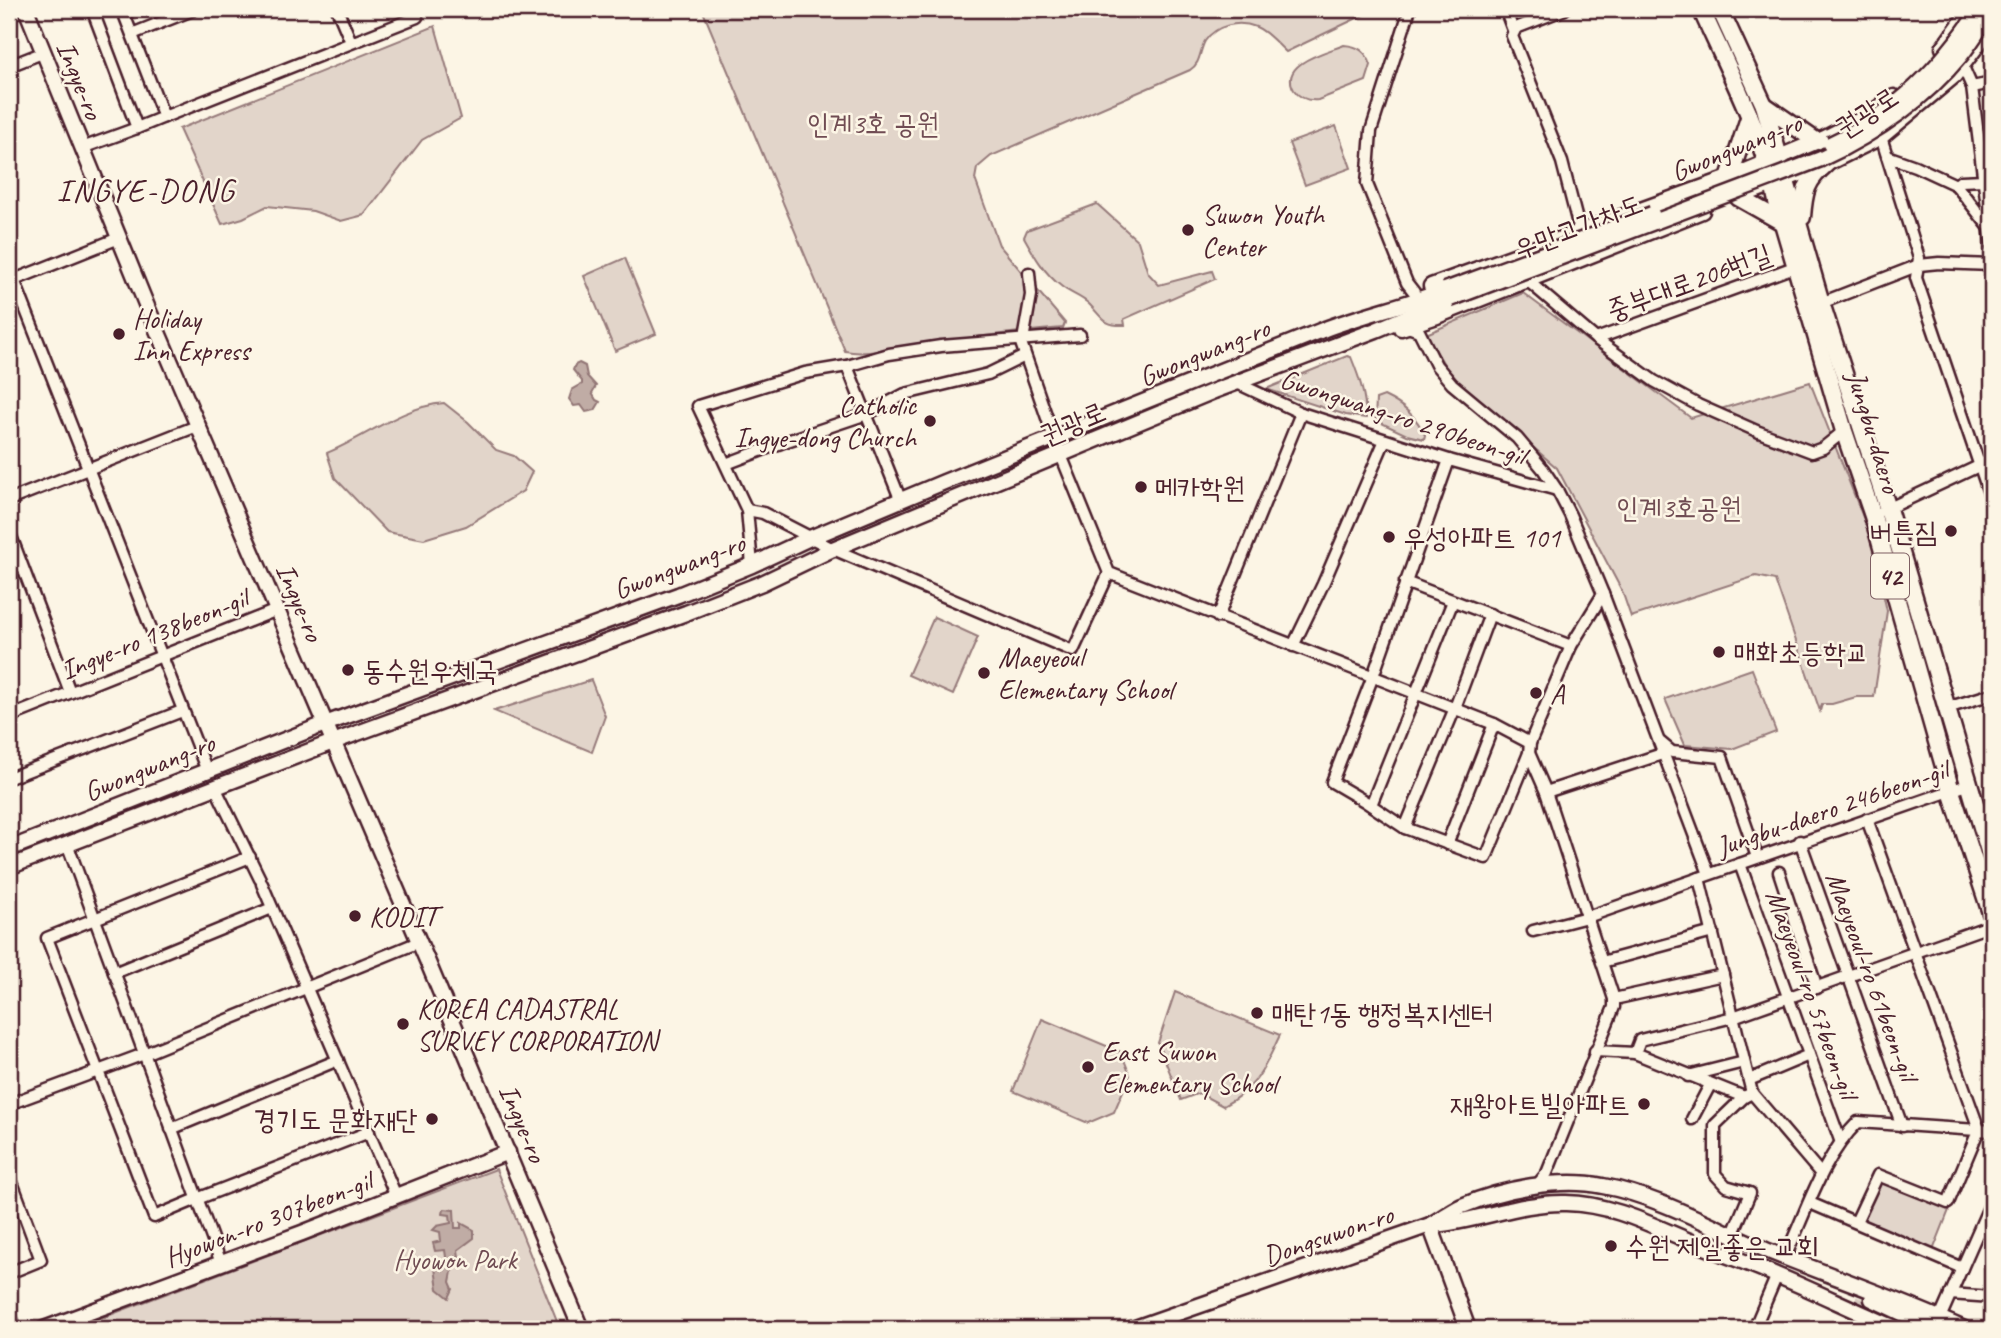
<svg xmlns="http://www.w3.org/2000/svg" width="2001" height="1338" viewBox="0 0 2001 1338" font-family="Caveat,'Poor Story',sans-serif">
  <style>
    .green { fill: #e2d5ca; stroke: #967a7a; stroke-width: 2 }
    .water { fill: #c0aca5; stroke: #917474; stroke-width: 2 }
    .lines { fill: none; stroke-linecap: round; stroke-linejoin: round }
    .secondary-tunnel { stroke: #d8cac0; stroke-width: 14; stroke-dasharray: 14 7; stroke-linecap: butt }
    .street-casing { stroke: #4a1f2b; stroke-width: 15 }
    .secondary-casing { stroke: #4a1f2b; stroke-width: 19 }
    .primary-casing { stroke: #4a1f2b; stroke-width: 21 }
    .street { stroke: #fcf5e5; stroke-width: 10 }
    .secondary { stroke: #fcf5e5; stroke-width: 14 }
    .primary { stroke: #fcf5e5; stroke-width: 16 }
    .secondary-bridge-casing { stroke: #4a1f2b; stroke-width: 19; stroke-linecap: butt }
    .secondary-bridge { stroke: #fcf5e5; stroke-width: 14 }
    .poi-dot { fill: #4a1f2b; stroke: #fcf5e5; stroke-width: 2.5 }
    .labels { text-anchor: middle; dominant-baseline: central; stroke-width: 5; stroke-linejoin: round; paint-order: stroke }
    .shield { fill: #fcf5e5; stroke: #7f5f63; stroke-width: 2 }
    .shield-label { font-size: 26px; font-weight: bold; fill: #4a1f2b }
    .street-label { font-size: 28px; fill: #4a1f2b; stroke: #fcf5e5 }
    .park-label { font-size: 28px; fill: #704c53; stroke: #fcf5e5 }
    .poi-label { font-size: 28px; fill: #4a1f2b; stroke: #fcf5e5; text-anchor: start }
    .quarter-label { font-size: 32px; letter-spacing: 2px; fill: #4a1f2b; stroke: #fcf5e5 }
  </style>
  <rect width="100%" height="100%" fill="#fcf5e5"/>
  <filter id="ink" filterUnits="userSpaceOnUse"><feTurbulence type="fractalNoise" baseFrequency=".0143" numOctaves="2"/><feDisplacementMap in="SourceGraphic" scale="14" xChannelSelector="R" yChannelSelector="G"/><feConvolveMatrix kernelMatrix="1 2 1 2 8 2 1 2 1" color-interpolation-filters="sRGB"/></filter>
  <g filter="url(#ink)">
    <g class="green">
      <path d="M702,9H1032L1038,19L1068,9H1376L1286,52C1277,44 1267,31 1256,27C1238,20 1216,25 1205,41C1199,52 1201,63 1190,70L991,156L977,168L975,179L999,245L1065,323L1063,328C1014,332 965,338 915,344C891,347 869,356 845,351Z"/>
      <path d="M435,26L461,118L422,140L364,215L341,221L313,211L267,206L243,218L222,224L179,129Z"/>
      <path d="M1344,45C1358,46 1366,51 1371,65L1366,81L1318,100C1308,101 1300,99 1294,90C1278,63 1327,52 1344,45Z"/>
      <path d="M1336,126L1351,168L1305,185L1289,143Z"/>
      <path d="M1097,204L1138,241L1148,273L1159,285L1212,271L1215,279L1124,319L1125,325C1103,326 1103,318 1089,304C1081,296 1069,293 1061,286C1044,273 1034,255 1024,237L1027,230Z"/>
      <path d="M625,258L656,334L615,351L584,276Z"/>
      <path d="M1523,293L1691,418L1810,382L1870,535L1887,611L1874,697H1856L1832,704H1822L1820,711L1775,580L1756,576L1631,617L1622,591L1557,468L1451,376L1426,334Z"/>
      <path d="M1347,356L1351,357C1359,377 1366,396 1366,418L1346,415L1266,389Z"/>
      <path d="M1384,396C1403,405 1416,416 1425,435L1424,439L1407,435L1375,420L1376,399Z"/>
      <path d="M444,403L468,422L496,450L514,456L532,472L523,491L466,526L424,539L387,532L335,478L327,453C366,437 401,407 444,403Z"/>
      <path d="M934,617L978,637L953,695L908,675Z"/>
      <path d="M1752,669L1776,732L1732,749L1685,745L1665,699Z"/>
      <path d="M591,680L605,716L592,752L494,711Z"/>
      <path d="M1175,992L1280,1035C1264,1068 1258,1088 1223,1106L1199,1093L1181,1100L1158,1043Z"/>
      <path d="M1042,1019L1121,1052L1130,1075L1114,1112L1088,1123L1013,1091Z"/>
      <path d="M496,1169L560,1329H75L120,1311Z"/>
      <path d="M1876,1179L1947,1207L1949,1210L1934,1248L1928,1251L1860,1223Z"/>
    </g>
    <g class="water">
      <path d="M579,363L585,366L587,376L596,386L592,393L596,400L600,402L595,410L586,412L581,405L574,406L569,399L572,390L582,384V381L573,370L575,365Z"/>
      <path d="M444,1209L454,1210L455,1228H461V1223L474,1230V1238L458,1250L460,1263L453,1266L450,1282L453,1289L449,1298L438,1289L435,1268L447,1264L445,1250L435,1251L433,1243L441,1241L440,1232L433,1230L437,1226L451,1223L450,1215L443,1214Z"/>
    </g>
    <g class="lines">
      <path class="secondary-tunnel" d="M1854,1303L1919,1329"/>
      <g class="street-casing">
        <g id="street">
          <path d="M122,9L164,117L137,128"/>
          <path d="M337,9L351,42"/>
          <path d="M1410,9L1371,131L1367,184L1407,283L1414,292"/>
          <path d="M1505,9L1513,30"/>
          <path d="M1565,9L1516,28L1512,36L1562,162L1580,232"/>
          <path d="M132,34L195,9"/>
          <path d="M1961,62L1972,87L1992,247"/>
          <path d="M9,66L42,53"/>
          <path d="M1972,87L1992,83"/>
          <path d="M164,117L417,17L413,9"/>
          <path d="M1881,137L1919,258L1916,278L1992,502"/>
          <path d="M82,148L137,128L92,9"/>
          <path d="M1887,156L1915,166L1956,185L1961,181L1984,180"/>
          <path d="M1956,185L1990,228"/>
          <path d="M9,267L207,771"/>
          <path d="M1528,281L1596,339L1654,381L1698,405L1759,432L1812,452L1823,448L1844,431"/>
          <path d="M9,282L119,238"/>
          <path d="M1821,303L1919,265L1939,263L1992,265"/>
          <path d="M1408,327L1419,331L1436,365L1452,384L1517,438L1543,469L1557,490L1570,515L1603,594L1709,874"/>
          <path d="M1596,339L1797,266"/>
          <path d="M1020,340L1054,438L1109,573L1494,724L1530,743"/>
          <path d="M1023,340L1031,295L1029,273"/>
          <path d="M847,366L901,501"/>
          <path d="M1237,383L1301,413L1449,460L1557,490"/>
          <path d="M1449,460L1373,676L1332,782L1366,802L1405,828L1486,858L1529,753L1530,743L1571,646L1603,594"/>
          <path d="M726,464L781,443L867,414L905,394L988,374L1025,356"/>
          <path d="M9,500L197,426"/>
          <path d="M747,510L763,513L833,549L1073,651L1109,573"/>
          <path d="M1883,511L1981,465L1992,457"/>
          <path d="M9,531L70,692"/>
          <path d="M752,565L747,510L698,406L805,373L847,366L889,354L941,346L1080,335"/>
          <path d="M1405,582L1571,646"/>
          <path d="M1218,617L1301,413"/>
          <path d="M1293,646L1323,584L1385,440"/>
          <path d="M1947,708L1992,694"/>
          <path d="M9,717L277,610"/>
          <path d="M1660,742L1672,752L1722,757L1757,857"/>
          <path d="M1529,753L1546,792L1614,999V1007L1547,1173L1538,1184"/>
          <path d="M9,778L182,711"/>
          <path d="M215,787L260,879"/>
          <path d="M1546,792L1662,754"/>
          <path d="M1371,805L1453,601"/>
          <path d="M1405,828L1455,708L1490,614"/>
          <path d="M1800,841L1902,1126"/>
          <path d="M1447,844L1494,724"/>
          <path d="M68,846L221,1263"/>
          <path d="M250,857L47,938L154,1217L197,1199L369,1132"/>
          <path d="M1740,864L1840,1140"/>
          <path d="M1779,872L1817,988"/>
          <path d="M1699,878L1752,1093L1821,1174"/>
          <path d="M262,884L396,1196"/>
          <path d="M1533,931L1587,917L1970,784"/>
          <path d="M1602,962L1713,932"/>
          <path d="M114,973L272,908"/>
          <path d="M1614,999L1723,975"/>
          <path d="M1595,1051L1635,1053L1744,1097"/>
          <path d="M1635,1053L1640,1040L1733,1017L1992,925"/>
          <path d="M1688,1076L1744,1062"/>
          <path d="M1749,1080L1809,1055"/>
          <path d="M9,1104L144,1054L419,942"/>
          <path d="M1692,1119L1710,1085"/>
          <path d="M171,1129L338,1060"/>
          <path d="M9,1174L41,1260L9,1273"/>
          <path d="M1810,1203L1962,1268"/>
          <path d="M1856,1222L1878,1175L1948,1203L1979,1129L1867,819"/>
          <path d="M1732,1236L1750,1193L1726,1186L1715,1174V1125L1744,1097L1752,1093"/>
          <path d="M1785,1257C1807,1211 1821,1159 1858,1122L1992,1131"/>
          <path d="M1950,1294L1992,1297"/>
          <path d="M9,1312L16,1329"/>
          <path d="M1940,1318L1992,1200"/>
          <path d="M1754,1329L1777,1275"/>
        </g>
      </g>
      <g class="secondary-casing">
        <g id="secondary">
          <path d="M26,9L148,309L429,965L581,1329"/>
          <path d="M1943,48L1971,9"/>
          <path d="M1744,195L1826,164L1881,137L1954,76L1992,26"/>
          <path d="M1431,286L1729,178L1825,138L1864,118L1894,97"/>
          <path d="M1401,328L1437,316L1702,211"/>
          <path d="M9,849L325,724L678,595L752,565L810,538L944,482L1325,329C1365,314 1406,305 1445,290"/>
          <path d="M9,867L333,742L686,613L762,583L833,549L1214,391L1376,330L1450,299"/>
          <path d="M1430,1225L1468,1329"/>
          <path d="M1435,1225C1480,1221 1520,1202 1566,1203C1610,1204 1647,1223 1687,1240C1717,1252 1747,1262 1776,1275C1817,1292 1857,1312 1898,1329"/>
          <path d="M1872,1299L1936,1329"/>
          <path d="M44,1329L302,1233L508,1152"/>
          <path d="M1132,1329L1430,1225C1441,1219 1451,1211 1462,1206C1502,1189 1560,1177 1603,1186C1659,1196 1718,1230 1771,1252C1836,1278 1901,1300 1964,1329"/>
        </g>
      </g>
      <g class="primary-casing">
        <g id="primary">
          <path d="M1701,9C1729,71 1765,139 1778,206L1844,431L1873,516L1951,791L1992,916"/>
          <path d="M1720,9L1764,105L1821,303L1888,509L1992,861"/>
          <path d="M1764,105L1816,141"/>
          <path d="M1729,178L1749,118"/>
          <path d="M1738,197L1784,223"/>
          <path d="M1802,217C1804,191 1806,181 1826,164"/>
        </g>
      </g>
      <use href="#street" class="street"/>
      <use href="#secondary" class="secondary"/>
      <use href="#primary" class="primary"/>
      <g class="secondary-bridge-casing">
        <g id="secondary-bridge">
          <path d="M1830,144C1897,113 1940,69 1980,9"/>
          <path d="M1445,290L1652,214"/>
          <path d="M1450,299L1821,159C1875,134 1923,101 1961,55C1972,41 1982,25 1992,10"/>
        </g>
      </g>
      <use href="#secondary-bridge" class="secondary-bridge"/>
    </g>
  </g>
  <g class="poi-dot">
    <circle cx="1188" cy="230" r="7"/>
    <circle cx="119" cy="334" r="7"/>
    <circle cx="930" cy="421" r="7"/>
    <circle cx="1141" cy="487" r="7"/>
    <circle cx="1951" cy="531" r="7"/>
    <circle cx="1389" cy="537" r="7"/>
    <circle cx="1719" cy="652" r="7"/>
    <circle cx="348" cy="670" r="7"/>
    <circle cx="984" cy="673" r="7"/>
    <circle cx="1536" cy="693" r="7"/>
    <circle cx="355" cy="916" r="7"/>
    <circle cx="1257" cy="1013" r="7"/>
    <circle cx="403" cy="1024" r="7"/>
    <circle cx="1088" cy="1067" r="7"/>
    <circle cx="1644" cy="1104" r="7"/>
    <circle cx="432" cy="1119" r="7"/>
    <circle cx="1611" cy="1246" r="7"/>
  </g>
  <g class="labels">
    <rect class="shield" x="1871" y="553.5" width="38" height="45" rx="5"/>
    <g class="shield-label">
      <text x="1890" y="576">42</text>
    </g>
    <g class="street-label">
      <text transform="translate(80 80) rotate(68)">Ingye-ro</text>
      <text transform="translate(1867 112) rotate(-33)">권광로</text>
      <text transform="translate(1736 147) rotate(-22)">Gwongwang-ro</text>
      <text transform="translate(1578 226) rotate(-21)">우만고가차도</text>
      <text transform="translate(1689 282) rotate(-20)">중부대로206번길</text>
      <text transform="translate(1204 352) rotate(-22)">Gwongwang-ro</text>
      <text transform="translate(1403 417) rotate(18)">Gwongwang-ro 290beon-gil</text>
      <text transform="translate(1073 423) rotate(-23)">권광로</text>
      <text transform="translate(1874 432) rotate(73)">Jungbu-daero</text>
      <text transform="translate(679 566) rotate(-21)">Gwongwang-ro</text>
      <text transform="translate(300 602) rotate(67)">Ingye-ro</text>
      <text transform="translate(154 634) rotate(-22)">Ingye-ro 138beon-gil</text>
      <text transform="translate(149 767) rotate(-22)">Gwongwang-ro</text>
      <text transform="translate(1832 808) rotate(-19)">Jungbu-daero 246beon-gil</text>
      <text transform="translate(1872 976) rotate(70)">Maeyeoul-ro 61beon-gil</text>
      <text transform="translate(1812 994) rotate(70)">Maeyeoul-ro 57beon-gil</text>
      <text transform="translate(523 1123) rotate(67)">Ingye-ro</text>
      <text transform="translate(268 1219) rotate(-21)">Hyowon-ro 307beon-gil</text>
      <text transform="translate(1328 1235) rotate(-19)">Dongsuwon-ro</text>
    </g>
    <g class="park-label">
      <text x="873" y="123">인계3호 공원</text>
      <text x="1679" y="507">인계3호공원</text>
      <text x="455" y="1259">Hyowon Park</text>
    </g>
    <g class="poi-label">
      <text x="1202" y="214">Suwon Youth<tspan x="1202" dy="32">Center</tspan></text>
      <text x="133" y="318">Holiday<tspan x="133" dy="32">Inn Express</tspan></text>
      <text x="916" y="405" text-anchor="end">Catholic<tspan x="916" dy="32">Ingye-dong Church</tspan></text>
      <text x="1155" y="487">메카학원</text>
      <text x="1937" y="531" text-anchor="end">버튼짐</text>
      <text x="1403" y="537">우성아파트 101</text>
      <text x="1733" y="652">매화초등학교</text>
      <text x="998" y="657">Maeyeoul<tspan x="998" dy="32">Elementary School</tspan></text>
      <text x="362" y="670">동수원우체국</text>
      <text x="1550" y="693">A</text>
      <text x="369" y="916">KODIT</text>
      <text x="417" y="1008">KOREA CADASTRAL<tspan x="417" dy="32">SURVEY CORPORATION</tspan></text>
      <text x="1271" y="1013">매탄1동 행정복지센터</text>
      <text x="1102" y="1051">East Suwon<tspan x="1102" dy="32">Elementary School</tspan></text>
      <text x="1630" y="1104" text-anchor="end">재왕아트빌아파트</text>
      <text x="418" y="1119" text-anchor="end">경기도 문화재단</text>
      <text x="1625" y="1246">수원 제일좋은 교회</text>
    </g>
    <g class="quarter-label">
      <text x="146" y="190">INGYE-DONG</text>
    </g>
  </g>
  <rect width="2001" height="1338" fill="none" stroke="#fcf5e5" stroke-width="35"/>
  <rect x="18" y="18" width="1966" height="1303" fill="none" stroke="#4a1f2b" stroke-width="2.5" filter="url(#ink)"/>
</svg>
